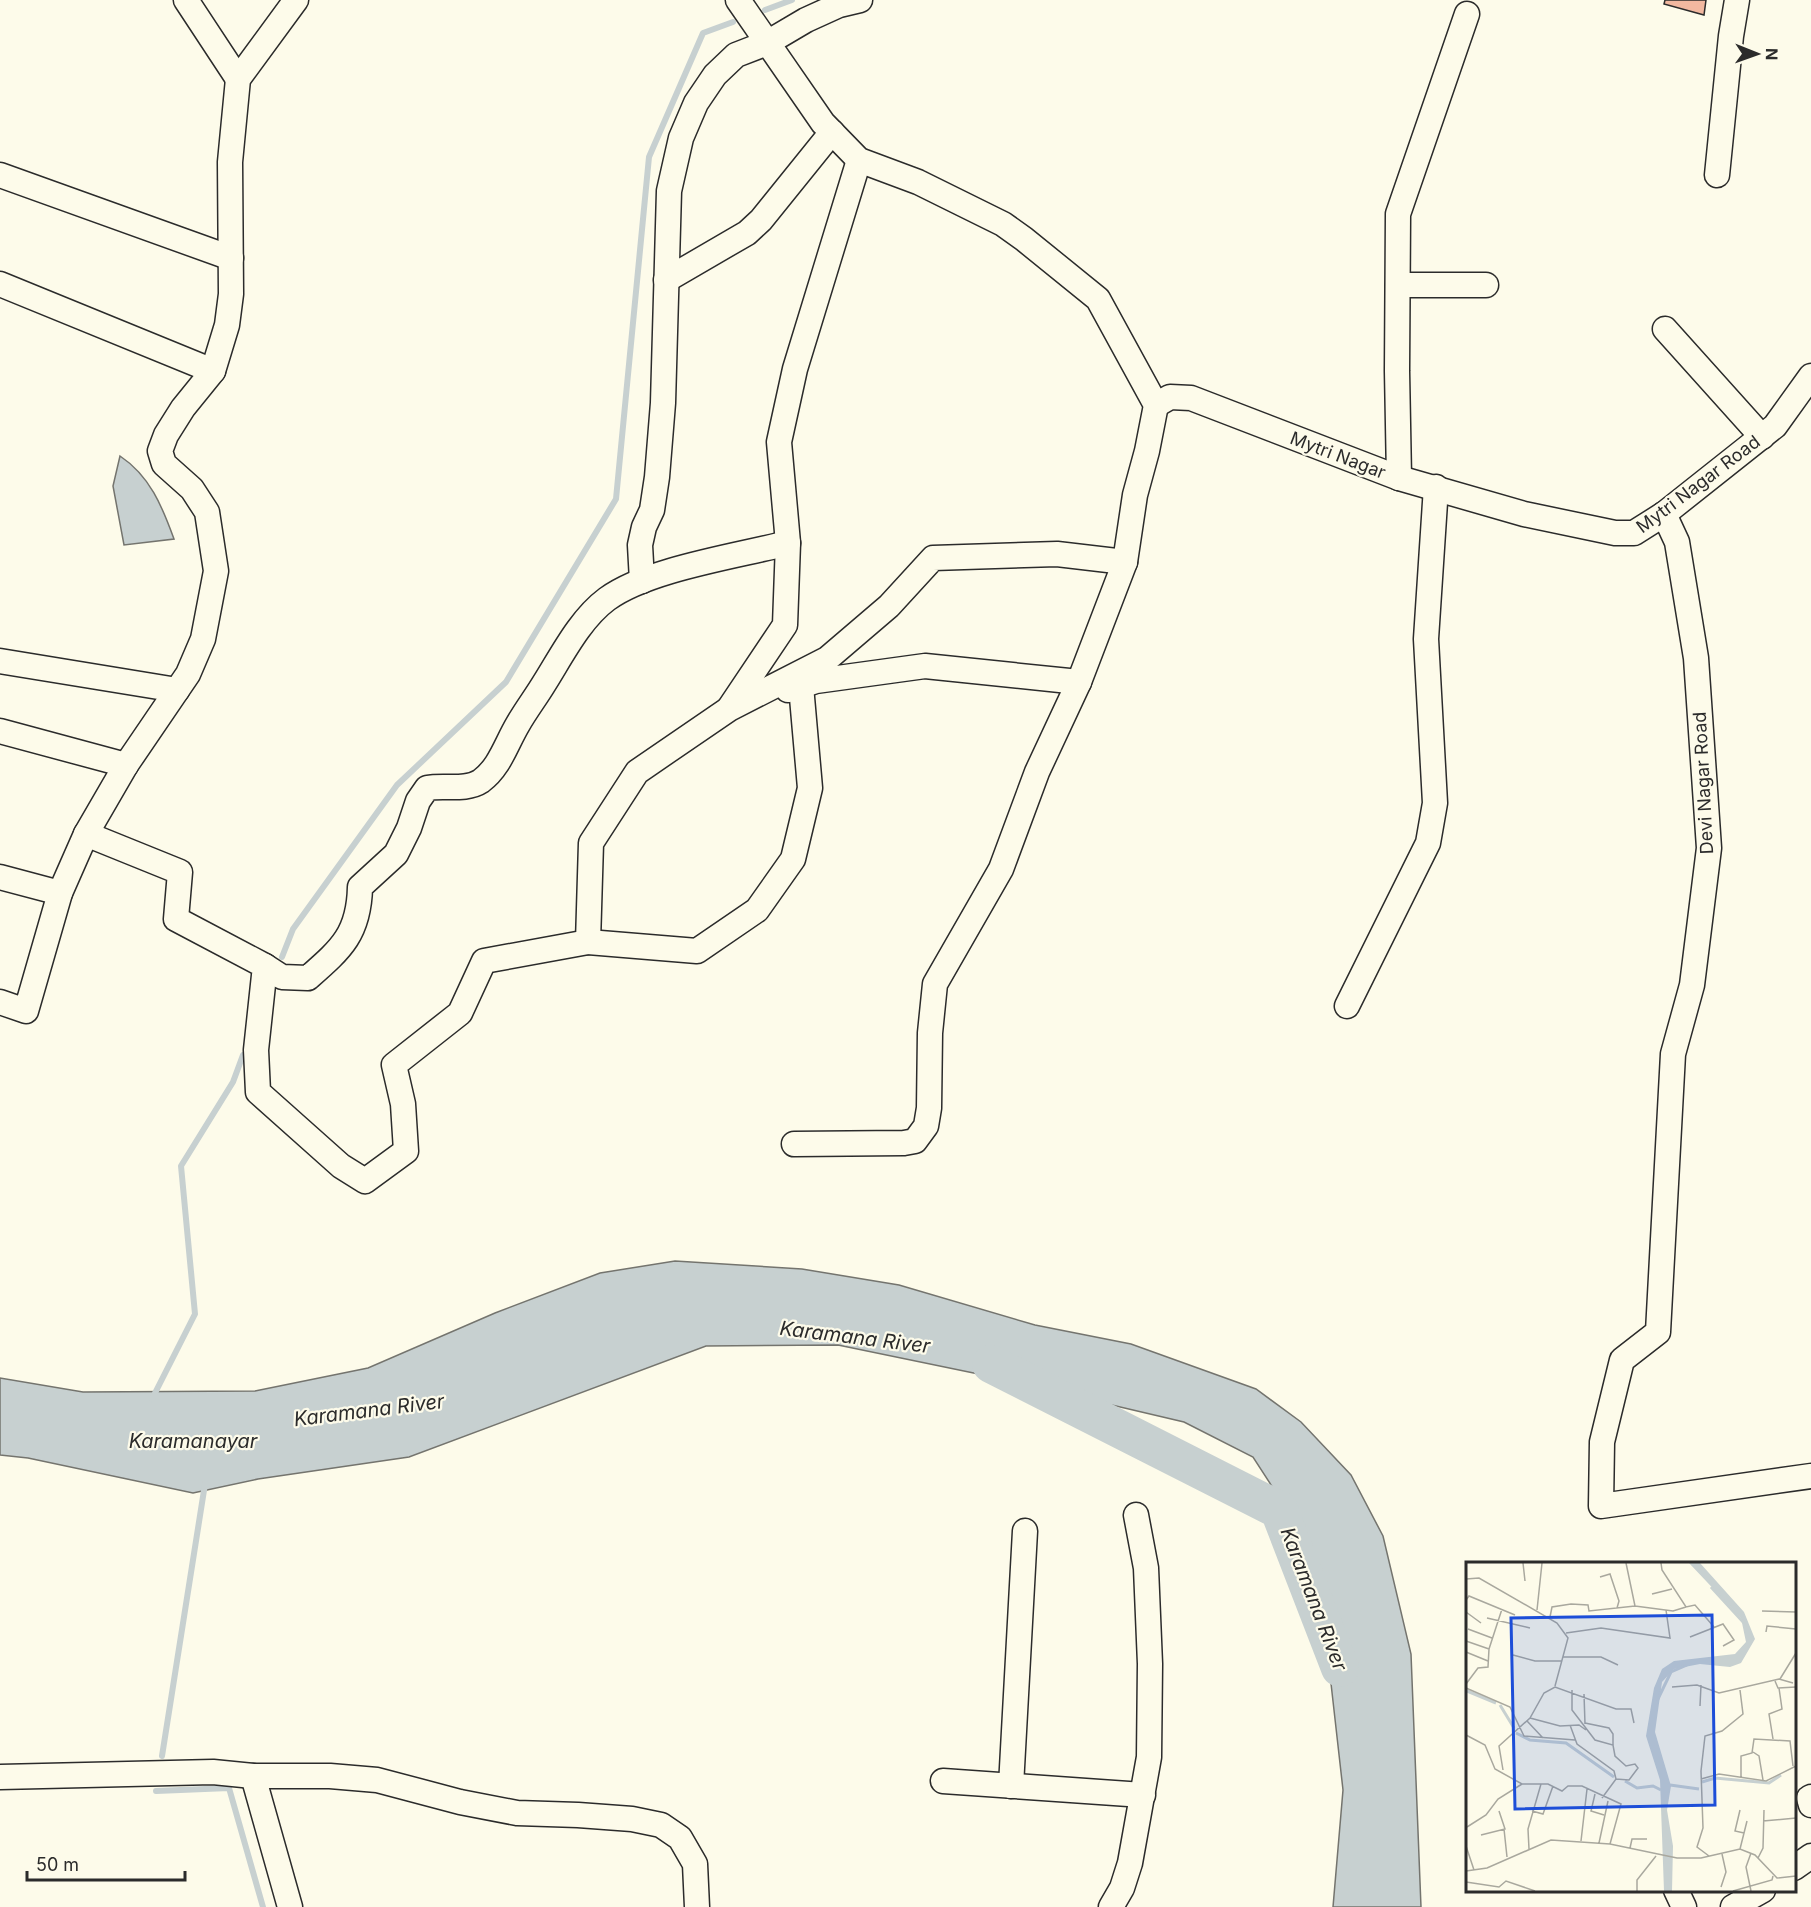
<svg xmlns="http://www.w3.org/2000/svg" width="1811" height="1907" viewBox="0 0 1811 1907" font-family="Inter,sans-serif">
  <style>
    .water { fill: #c7d0d0; stroke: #74746e; stroke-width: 1.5 }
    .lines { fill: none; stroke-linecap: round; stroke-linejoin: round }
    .stream { stroke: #c7d0d0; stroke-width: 6 }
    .river { stroke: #c7d0d0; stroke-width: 38 }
    .building { fill: #f2b8a0; stroke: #2b2b2b; stroke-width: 1.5 }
    .minor-casing { stroke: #2b2b2b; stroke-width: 27 }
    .minor { stroke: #fdfbea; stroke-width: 24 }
    .labels { text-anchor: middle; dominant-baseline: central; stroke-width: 4.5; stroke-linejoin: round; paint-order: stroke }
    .street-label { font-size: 18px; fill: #2b2b2b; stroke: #fdfbea }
    .water-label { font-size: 20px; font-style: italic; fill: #2b2b2b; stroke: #fdfbea }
    .inset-river { fill: none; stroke: #c7d0d0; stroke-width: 3 }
    .inset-road { fill: none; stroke: #a9a89e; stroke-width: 1.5 }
    .view { fill: #1d4ed8; fill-opacity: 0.15; stroke: #1d4ed8; stroke-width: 3 }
    .inset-edge { fill: none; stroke: #2b2b2b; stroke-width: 3 }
  </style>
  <rect width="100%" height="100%" fill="#fdfbea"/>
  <g class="water">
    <path d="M120,456C150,476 162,506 174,539L124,545L113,486Z"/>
    <path d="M675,1261L802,1269L899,1285L1035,1325L1131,1344L1256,1389L1301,1422L1351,1475L1383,1536L1411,1654L1421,1907H1333L1343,1790L1326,1639L1304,1536L1253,1457L1184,1422L993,1377L838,1345L706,1346L409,1457L258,1479L193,1493L28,1458L0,1455V1378L83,1392L255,1391L368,1368L495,1313L600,1273Z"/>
  </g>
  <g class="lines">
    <g class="stream">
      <path d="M765,10L792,0"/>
      <path d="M282,957L293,929L397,785L506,682L616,499L649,157L703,33L733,22"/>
      <path d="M152,1399L195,1314L181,1166L233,1082L243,1055"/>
      <path d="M162,1756L205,1484"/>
      <path d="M156,1791L229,1788L263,1907"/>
    </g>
    <path class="river" d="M991,1364L1279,1510L1340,1668"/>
  </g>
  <path class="building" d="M1665,0H1706L1704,15L1664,4Z"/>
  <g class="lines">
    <g class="minor-casing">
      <g id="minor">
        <path d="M186,0L238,79"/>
        <path d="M738,0L823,123L859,160L918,182L1003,224L1024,239L1098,299L1156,405L1147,451L1135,495L1125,562L1079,682L1037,772L1001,869L935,984L930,1033L929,1108L926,1126L915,1141L904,1143L794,1144"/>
        <path d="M0,175L231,258"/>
        <path d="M1717,175L1731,36L1737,0"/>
        <path d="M666,280L747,233L761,220L832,132"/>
        <path d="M0,284L213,371"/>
        <path d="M1398,285H1486"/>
        <path d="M1665,329L1762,437"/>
        <path d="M1156,405L1170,397L1191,398L1399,478L1524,514L1615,533H1634L1664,514L1775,426L1811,376"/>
        <path d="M1399,478L1397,371L1398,214L1467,14"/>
        <path d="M1664,514L1677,542L1696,658L1709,848L1692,985L1673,1054L1658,1332L1622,1360L1602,1442L1601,1506L1811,1476"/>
        <path d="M642,581L640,545L644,527L652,510L657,477L663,403L669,191L681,138L696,103L715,75L736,55L767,43L806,20L839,5L860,0"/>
        <path d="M0,661L177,690"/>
        <path d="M788,690L816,681L925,666L1079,682"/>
        <path d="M730,707L785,625L788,543L779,442L795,369L859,160"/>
        <path d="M0,731L126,765"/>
        <path d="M86,834L180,872L176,919L265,966L256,1050L258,1092L341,1166L365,1181L406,1151L403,1104L394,1065L460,1013L484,961L588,942L591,843L637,772L729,709L827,659L889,606L933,558L1057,554L1125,562"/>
        <path d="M0,877L60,893"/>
        <path d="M588,942L697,951L757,910L793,859L810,788L801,686"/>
        <path d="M265,966L282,977L308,978C341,949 359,934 360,887L396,854L409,828L418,801L427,788C444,785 466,791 481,781C500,767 506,744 518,724C526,710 536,697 545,682C562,655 580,619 607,599C648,569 737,556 788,543"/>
        <path d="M0,1002L26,1011L60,893L86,834L126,765L188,674L203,639L216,571L207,512L192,489L164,464L160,451L166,435L183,408L213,371L227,325L231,294L230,162L238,79L296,0"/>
        <path d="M1347,1006L1428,843L1435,803L1426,639L1436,487"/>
        <path d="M253,1776L290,1907"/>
        <path d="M0,1777L213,1772L253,1776H330L377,1780L460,1802L517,1813L578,1815L632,1819L661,1825L680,1838L695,1864L697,1907"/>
        <path d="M943,1781L1143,1795"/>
        <path d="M1011,1786L1025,1531"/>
        <path d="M1811,1797L1809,1798L1811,1805"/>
        <path d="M1794,1868L1811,1856"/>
        <path d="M1676,1890L1684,1907"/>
        <path d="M1111,1907L1122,1888L1130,1863L1149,1757L1150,1664L1146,1568L1136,1515"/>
        <path d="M1733,1907L1763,1890"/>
      </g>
    </g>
    <use href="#minor" class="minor"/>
  </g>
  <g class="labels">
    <g class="street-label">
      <text transform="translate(1338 455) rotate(21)">Mytri Nagar</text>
      <text transform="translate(1698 484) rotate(-37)">Mytri Nagar Road</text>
      <text transform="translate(1703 783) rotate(-93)">Devi Nagar Road</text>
    </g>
    <g class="water-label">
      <text transform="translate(855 1337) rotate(7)">Karamana River</text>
      <text transform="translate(369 1410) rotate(-7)">Karamana River</text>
      <text x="193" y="1441">Karamanayar</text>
      <text transform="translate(1314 1599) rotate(69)">Karamana River</text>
    </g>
  </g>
  <g transform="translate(1466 1562)">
    <rect width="330" height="330" fill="#fdfbea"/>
    <path d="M223,1H234L278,50L289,77L275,101L264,105L234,102L208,107L196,120L189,170L205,224L201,248L207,284L206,329H198L194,218L180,174L188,126L196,107L208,99L269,92L280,80L275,56Z" fill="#c7d0d0"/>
    <path class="inset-river" d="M245,25L278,61M1,129L30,141M191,139L205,110L221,103M34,143L48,166M50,171L64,178L100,181L148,215M159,219L171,226L187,224L195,228M236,220L249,216L303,221L315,213M204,223L233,227"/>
    <path class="inset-road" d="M57,1L59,19M160,1L169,44M195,1L196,8L220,45L229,43L248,65M134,15L144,12L153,39L151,46M0,17L13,16L91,61L102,76L89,124M186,32L206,27M0,38L3,34L49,53M71,48L76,1M296,49L330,50M0,50L15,61M84,55L86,45L105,42L122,43L123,49L169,44L207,49L220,45M21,56L64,66M2,67L26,76M300,70L301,64L330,67M100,71L135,66L204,76L200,48M224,75L257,62L268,78L257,84M0,79L23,87M0,90L22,99M47,93L69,99H96M97,95H135L152,103M314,117L330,91M309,119L312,126L330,125M0,122L12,106L22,105L23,87L36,47M206,125L231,123L253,131L313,117L327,121M0,126L44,145L58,174L109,178M106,128V148L129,178L147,183L149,194L160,204L169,202L172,206L163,218L150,217L136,236M118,132L119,162M234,144L235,123M64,156L94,164L113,163L120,168M61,159L77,176M119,161L143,166L147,172V183M104,163L111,182L148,209L150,217M0,173L19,183L29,207L56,222H82L96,229L102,224H116L155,242L144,282M307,177L303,152L316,147L313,126M287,190L293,194L297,218M37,208L33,184L64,156L78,131L89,125L150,147H165L168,161M275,215V194L286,191L288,177L324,179L327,204M235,217L253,212L300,219L330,204M129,232L125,249L138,253M274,248L269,269L278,271M66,249L77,252L87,224M297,259L330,256M1,265L20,253L32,237L56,222M38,267L41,295M15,273L39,267L33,249M115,279L121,227M133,281L142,239M0,284L8,308M164,286L166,277H181M63,287L62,267L75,222M274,287L281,259M285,291L280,305L285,329M243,294L231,285L237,266L235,209L239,174L256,169L277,152L274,128M292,296L297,286L298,248M0,309L21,306L85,278L144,282L211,296H235L274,287L289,293L311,316L330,314M0,320L33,325L40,319L69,329M255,325L260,310L256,292M171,329V318L190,294M267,329L306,318L307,314"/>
    <path class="view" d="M246,53L249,243L49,247L45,56Z"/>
    <rect width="330" height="330" class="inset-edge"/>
  </g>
  <g transform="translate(1757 54) rotate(91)" stroke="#fdfbea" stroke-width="4.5" paint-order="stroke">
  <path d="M0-4.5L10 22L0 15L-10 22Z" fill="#2b2b2b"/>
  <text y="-9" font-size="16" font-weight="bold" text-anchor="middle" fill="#2b2b2b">N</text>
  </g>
  <path d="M27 1871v9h158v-9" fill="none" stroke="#2b2b2b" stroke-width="3"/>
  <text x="36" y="1871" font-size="18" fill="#2b2b2b" stroke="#fdfbea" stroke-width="4.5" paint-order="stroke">50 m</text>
</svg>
